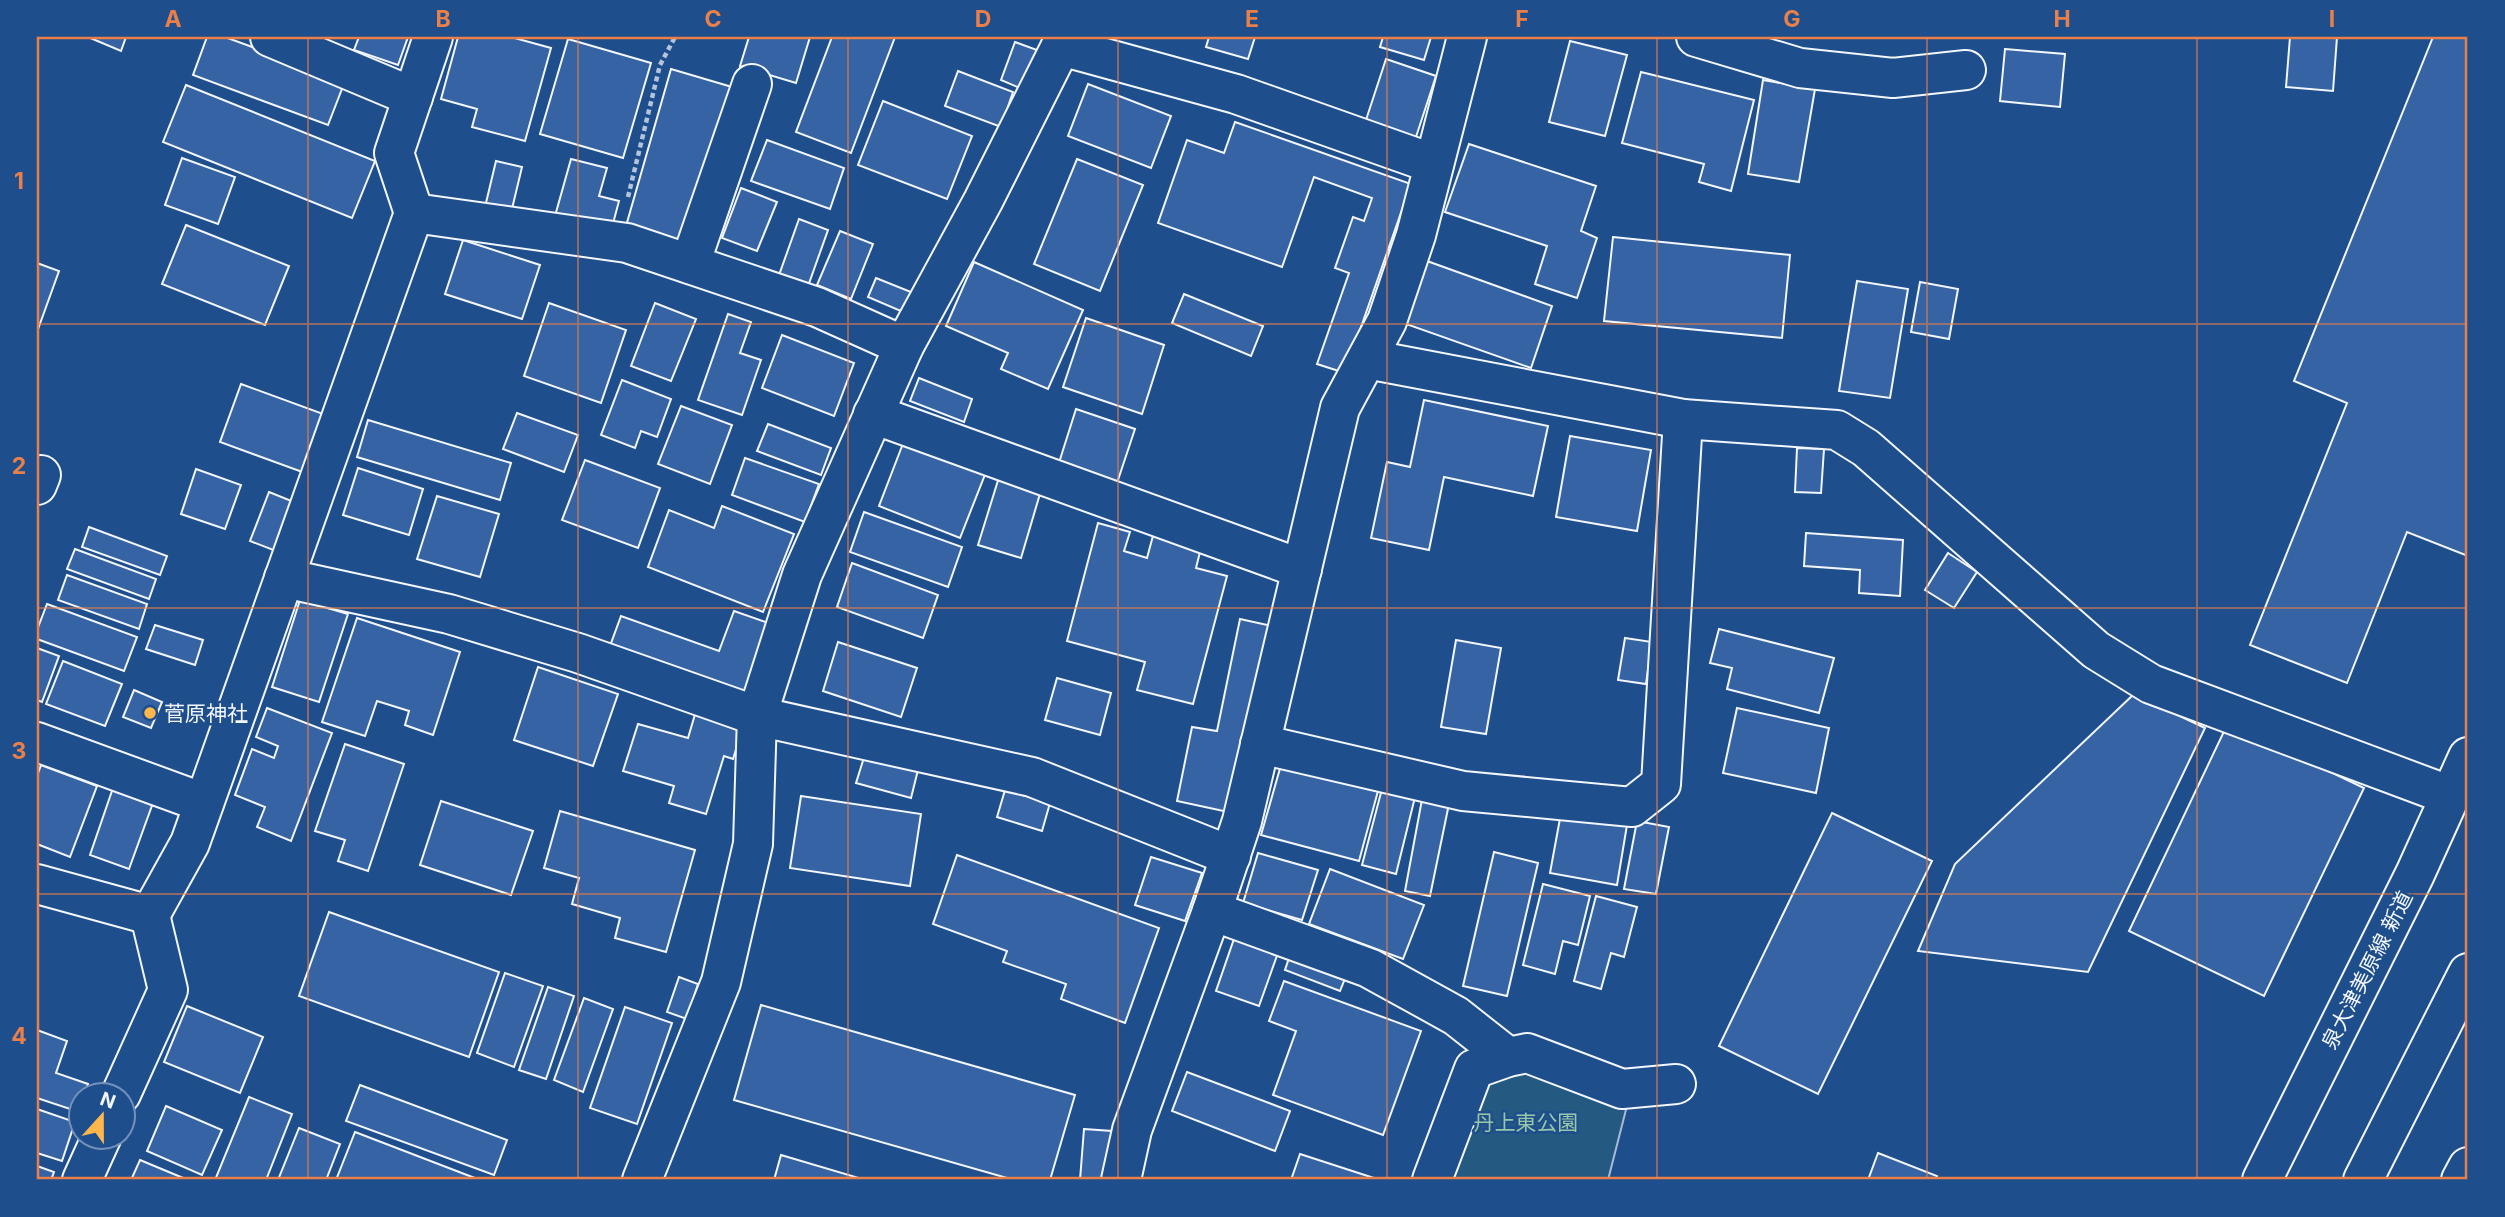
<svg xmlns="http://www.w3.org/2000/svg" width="2505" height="1217" viewBox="0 0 2505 1217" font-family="Inter,'Noto Sans JP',sans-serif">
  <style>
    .green { fill: #245a82; stroke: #a8bbd7; stroke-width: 2 }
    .building { fill: #3563a3; stroke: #f2f6ff; stroke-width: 2 }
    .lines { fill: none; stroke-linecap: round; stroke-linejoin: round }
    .street-casing { stroke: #f2f6ff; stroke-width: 42 }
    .primary-casing { stroke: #f2f6ff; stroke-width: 42 }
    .highway-casing { stroke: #f2f6ff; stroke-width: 42 }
    .path { stroke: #b3c4dc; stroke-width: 4.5; stroke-dasharray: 5 3.5; stroke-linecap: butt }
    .street { stroke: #1f4e8c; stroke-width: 38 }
    .primary { stroke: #1f4e8c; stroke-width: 38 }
    .highway { stroke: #1f4e8c; stroke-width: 38 }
    .grid { fill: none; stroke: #ea8049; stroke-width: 2; stroke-opacity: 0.55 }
    .poi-dot { fill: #ffb74d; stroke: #1f4e8c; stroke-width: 2.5 }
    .labels { text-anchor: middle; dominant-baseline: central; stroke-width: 5; stroke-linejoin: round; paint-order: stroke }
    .poi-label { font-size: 21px; fill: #f2f6ff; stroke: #1f4e8c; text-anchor: start }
    .street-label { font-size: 21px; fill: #f2f6ff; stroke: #1f4e8c }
    .park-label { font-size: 21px; fill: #97c8a6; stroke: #1f4e8c }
    .neatline { fill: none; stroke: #ea8049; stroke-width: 2.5 }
    .grid-label { font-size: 23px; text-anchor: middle; font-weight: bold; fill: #ea8049 }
  </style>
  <rect width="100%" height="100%" fill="#1f4e8c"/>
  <path class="green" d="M1508,1057L1629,1098L1608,1180H1440L1482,1077Z"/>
  <g class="building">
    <path d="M88,37H126L121,51Z"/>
    <path d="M207,37H225L345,81L328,125L193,75Z"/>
    <path d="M359,37H408L398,65L354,50Z"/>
    <path d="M458,37H511L551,48L525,141L472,127L477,109L441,99Z"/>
    <path d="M749,37H810L796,83L740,66Z"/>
    <path d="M832,37H895L851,153L796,132Z"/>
    <path d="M1209,37H1255L1248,59L1206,47Z"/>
    <path d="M1383,37H1431L1424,60L1380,47Z"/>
    <path d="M2290,37H2337L2333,91L2286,87Z"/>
    <path d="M2433,37H2468V556L2407,532L2347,683L2250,645L2347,403L2294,381Z"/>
    <path d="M568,39L651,63L623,158L540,134Z"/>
    <path d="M1570,41L1627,55L1605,136L1549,122Z"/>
    <path d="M1015,42L1037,50L1022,89L1001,80Z"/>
    <path d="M2005,49L2065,54L2060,107L2000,101Z"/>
    <path d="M1386,59L1436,76L1414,143L1364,126Z"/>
    <path d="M671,69L732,87L687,244L626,226Z"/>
    <path d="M958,71L1013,92L1001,127L945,106Z"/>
    <path d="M1641,72L1754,100L1731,191L1699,182L1704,164L1622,143Z"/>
    <path d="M1763,80L1815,89L1799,182L1748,174Z"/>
    <path d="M1088,84L1171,116L1151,168L1068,136Z"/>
    <path d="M186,85L375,161L352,218L163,142Z"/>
    <path d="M883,101L972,136L947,199L858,165Z"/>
    <path d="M1235,122L1411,184L1345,373L1317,364L1349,273L1335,268L1353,217L1364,221L1372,198L1314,177L1282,267L1158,223L1187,140L1224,153Z"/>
    <path d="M767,140L844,168L830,209L751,181Z"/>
    <path d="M1469,144L1596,186L1581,231L1597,238L1577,298L1535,284L1547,246L1445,212Z"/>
    <path d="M182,158L235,177L218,224L165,205Z"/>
    <path d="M571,159L607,168L599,196L619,201L611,231L555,216Z"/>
    <path d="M1077,159L1143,185L1100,291L1034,264Z"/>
    <path d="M496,161L522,167L511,213L485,207Z"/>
    <path d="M741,188L777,202L757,251L722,238Z"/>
    <path d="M799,219L828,230L807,289L778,278Z"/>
    <path d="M186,225L289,266L265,325L162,284Z"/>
    <path d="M840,231L873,244L851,299L817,285Z"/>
    <path d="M1613,237L1790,255L1782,338L1604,321Z"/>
    <path d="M463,240L540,265L522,319L445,294Z"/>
    <path d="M1427,261L1552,306L1531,368L1406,324Z"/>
    <path d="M974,262L1083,310L1048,389L1001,369L1008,353L946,326Z"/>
    <path d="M37,263L59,271L37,332Z"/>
    <path d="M876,278L911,292L903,312L868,297Z"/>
    <path d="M1857,281L1908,289L1890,398L1839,391Z"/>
    <path d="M1920,282L1958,289L1949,339L1911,332Z"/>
    <path d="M1184,294L1263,326L1251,356L1172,323Z"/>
    <path d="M549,303L626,330L601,403L524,376Z"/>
    <path d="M655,303L696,319L671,381L631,366Z"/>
    <path d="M728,314L751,322L740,353L761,360L742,415L698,400Z"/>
    <path d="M1086,318L1164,345L1142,414L1063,387Z"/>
    <path d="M782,335L854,363L834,416L762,388Z"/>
    <path d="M919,378L972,399L964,422L910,401Z"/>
    <path d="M622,380L671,399L657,437L641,431L635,448L601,435Z"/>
    <path d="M241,384L326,415L305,473L220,442Z"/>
    <path d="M1424,400L1548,426L1533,496L1444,477L1429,550L1371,538L1387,462L1410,467Z"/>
    <path d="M681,406L732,425L710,484L658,464Z"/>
    <path d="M1076,409L1135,429L1115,489L1057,469Z"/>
    <path d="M517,413L578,435L564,472L503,449Z"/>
    <path d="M368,420L511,463L500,500L357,457Z"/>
    <path d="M768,424L831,448L821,475L757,451Z"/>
    <path d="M1570,436L1651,450L1637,531L1556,517Z"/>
    <path d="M904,441L986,472L960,538L879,506Z"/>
    <path d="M1797,448L1824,449L1821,493L1795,492Z"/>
    <path d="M745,458L819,484L805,522L732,495Z"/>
    <path d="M585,460L660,488L638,548L562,520Z"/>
    <path d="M358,468L423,489L409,535L343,515Z"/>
    <path d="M196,469L241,485L225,529L181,514Z"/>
    <path d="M1000,474L1042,487L1021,558L978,545Z"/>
    <path d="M269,492L294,502L276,551L250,541Z"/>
    <path d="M437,496L499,514L480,577L417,559Z"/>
    <path d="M722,506L794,534L763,612L648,567L669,510L714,528Z"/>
    <path d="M864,512L962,547L948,587L850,552Z"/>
    <path d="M1098,523L1130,532L1124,551L1147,558L1154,532L1202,544L1196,568L1227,576L1193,704L1137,690L1145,662L1067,641Z"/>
    <path d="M89,527L167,556L160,575L82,547Z"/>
    <path d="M1806,533L1903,540L1900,596L1859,593L1860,570L1804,566Z"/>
    <path d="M75,549L156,579L149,599L67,569Z"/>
    <path d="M1948,553L1977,572L1954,608L1925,590Z"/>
    <path d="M852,563L938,595L923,638L837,607Z"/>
    <path d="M67,575L147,604L139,629L58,600Z"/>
    <path d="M300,600L348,614L319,702L272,687Z"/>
    <path d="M47,604L137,637L124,671L37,639V630Z"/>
    <path d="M734,611L774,625L749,695L610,646L621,616L719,651Z"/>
    <path d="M357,618L460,652L433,735L405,725L409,711L377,701L365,736L322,722Z"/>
    <path d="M1240,619L1272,626L1233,813L1177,801L1192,727L1217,731Z"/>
    <path d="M155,625L203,640L195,665L146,649Z"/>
    <path d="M1719,629L1834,658L1819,713L1727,689L1732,668L1710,663Z"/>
    <path d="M1625,638L1652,642L1646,684L1618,680Z"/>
    <path d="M1456,640L1501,648L1486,734L1441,727Z"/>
    <path d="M838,642L917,668L901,717L823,691Z"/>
    <path d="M37,648L59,656L42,702L37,700Z"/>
    <path d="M63,661L122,684L105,726L46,704Z"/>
    <path d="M538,667L618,694L593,766L514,740Z"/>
    <path d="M1057,678L1111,693L1100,735L1045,720Z"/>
    <path d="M134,690L162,702L151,728L123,717Z"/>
    <path d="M2134,694L2205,728L2088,972L1918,951L1955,864Z"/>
    <path d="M267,708L332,733L291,841L257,827L265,807L235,795L252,749L274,758L278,746L256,737Z"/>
    <path d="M1737,708L1829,728L1816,793L1723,773Z"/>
    <path d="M696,711L744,724L733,759L724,756L706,814L669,803L674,786L623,771L638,724L688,738Z"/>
    <path d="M2228,723L2364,788L2264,996L2129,931Z"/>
    <path d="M345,744L404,764L368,871L338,861L345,840L315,831Z"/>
    <path d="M866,751L919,766L911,798L856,783Z"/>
    <path d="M41,765L97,786L70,857L37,844V776Z"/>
    <path d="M1281,765L1378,791L1359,861L1261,835Z"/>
    <path d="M114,785L154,800L129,869L90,855Z"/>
    <path d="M1383,785L1416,793L1396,874L1362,865Z"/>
    <path d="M1005,790L1050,803L1042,831L997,817Z"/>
    <path d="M1423,794L1450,799L1430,896L1405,891Z"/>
    <path d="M801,796L921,814L910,886L790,868Z"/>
    <path d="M441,801L533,831L511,895L420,865Z"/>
    <path d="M560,811L695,850L666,952L615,938L620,918L572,904L579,878L544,868Z"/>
    <path d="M1561,813L1627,825L1617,885L1550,873Z"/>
    <path d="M1832,813L1932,861L1818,1094L1719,1046Z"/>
    <path d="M1637,821L1669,827L1656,894L1624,889Z"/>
    <path d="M1494,852L1538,863L1507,996L1463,986Z"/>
    <path d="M1258,853L1318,870L1302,920L1243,903Z"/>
    <path d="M957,855L1159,928L1125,1023L1061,999L1066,984L1003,962L1007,951L933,924Z"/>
    <path d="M1151,857L1202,873L1185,921L1135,905Z"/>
    <path d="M1330,869L1424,905L1403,959L1309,924Z"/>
    <path d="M1543,884L1590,896L1578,945L1563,941L1555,974L1523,965Z"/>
    <path d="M1596,896L1637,907L1624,957L1611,953L1601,989L1574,981Z"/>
    <path d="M329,912L499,972L469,1057L299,996Z"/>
    <path d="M1235,936L1279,950L1259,1006L1216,991Z"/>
    <path d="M1292,949L1348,971L1340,991L1285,970Z"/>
    <path d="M505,973L543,986L514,1067L477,1053Z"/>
    <path d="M679,977L698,984L687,1019L667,1012Z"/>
    <path d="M1284,981L1421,1031L1383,1135L1273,1095L1296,1031L1269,1021Z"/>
    <path d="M548,987L574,996L546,1079L519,1070Z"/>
    <path d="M584,998L613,1009L583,1092L554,1080Z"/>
    <path d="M761,1005L1075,1095L1050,1180H1014L734,1100Z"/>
    <path d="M187,1006L263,1037L240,1093L164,1062Z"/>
    <path d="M625,1007L672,1023L637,1124L590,1108Z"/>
    <path d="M37,1030L67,1041L56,1073L88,1084L85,1094H80L79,1112L37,1098Z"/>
    <path d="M1187,1072L1290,1111L1275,1151L1172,1111Z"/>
    <path d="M360,1085L507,1140L494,1175L346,1121Z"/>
    <path d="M249,1097L292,1114L266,1180H215Z"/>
    <path d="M166,1106L222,1130L202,1175L147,1151Z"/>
    <path d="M37,1109L75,1122L62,1161L37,1153Z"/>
    <path d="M299,1128L340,1144L326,1180H278Z"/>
    <path d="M1084,1129L1112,1131L1108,1180H1080Z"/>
    <path d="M355,1132L480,1180H336Z"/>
    <path d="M1878,1153L1937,1176L1936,1180H1868Z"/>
    <path d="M1300,1154L1380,1180H1291Z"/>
    <path d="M781,1155L859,1178L858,1180H774Z"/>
    <path d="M140,1160L188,1180H131Z"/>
    <path d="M37,1166L54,1172L51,1180H37Z"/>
  </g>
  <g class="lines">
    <g class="street-casing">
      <g id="street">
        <path d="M270,37L413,97"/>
        <path d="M1696,37L1800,68L1893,78L1966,70"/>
        <path d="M1061,46L1236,94L1434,164"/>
        <path d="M414,213L627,243L817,307L904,346"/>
        <path d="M690,264L752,84"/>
        <path d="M1367,359L1683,419L1837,430L1866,448L2096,650L2151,684L2451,796"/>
        <path d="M873,414L1302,569"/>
        <path d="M37,485L41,475"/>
        <path d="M284,578L449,614L578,653L757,716L1032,777L1231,856"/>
        <path d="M37,742L204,803"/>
        <path d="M1260,744L1463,791L1632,807L1661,784L1683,419"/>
        <path d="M37,884L150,915L190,843L414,213L394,153L433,37"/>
        <path d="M1212,911L1369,968L1456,1016L1508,1057"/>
        <path d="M121,1094L168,990L150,915"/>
        <path d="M82,1180L102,1136"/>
        <path d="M642,1180L721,982L753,844L757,716L802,575L904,346L983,201L1061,46L1063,37"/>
        <path d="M1121,1180L1132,1130L1212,911L1242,821L1340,408L1387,321L1416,235L1467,37"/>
        <path d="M1432,1180L1474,1069L1508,1057L1527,1053L1622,1089L1676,1084"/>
      </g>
    </g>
    <g class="primary-casing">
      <path id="primary" d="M2262,1180L2415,874L2468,757"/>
    </g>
    <g class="highway-casing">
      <g id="highway">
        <path d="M2363,1180L2468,973"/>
        <path d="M2461,1180L2468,1167"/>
      </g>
    </g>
    <path class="path" d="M628,197L660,65L675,37"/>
    <use href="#street" class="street"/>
    <use href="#primary" class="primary"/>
    <use href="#highway" class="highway"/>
  </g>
  <path class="grid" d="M308,37V1180M578,37V1180M848,37V1180M1118,37V1180M1387,37V1180M1657,37V1180M1927,37V1180M2197,37V1180M37,324H2468M37,608H2468M37,894H2468"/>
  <circle class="poi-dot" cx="150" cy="713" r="7"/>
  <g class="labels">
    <g class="poi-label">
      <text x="164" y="713">菅原神社</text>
    </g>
    <g class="street-label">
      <text transform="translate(2367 970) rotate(-63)">泉大津美原線 新道</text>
    </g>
    <g class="park-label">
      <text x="1526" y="1122">丹上東公園</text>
    </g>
  </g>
  <rect width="2505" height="1217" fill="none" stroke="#1f4e8c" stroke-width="77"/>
  <g transform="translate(102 1116) rotate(21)"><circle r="33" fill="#1f4e8c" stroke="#7391ba" stroke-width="2"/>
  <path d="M0-5L12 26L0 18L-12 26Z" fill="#ffb74d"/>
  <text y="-10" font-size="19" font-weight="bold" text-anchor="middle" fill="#f2f6ff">N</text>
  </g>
  <rect x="38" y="38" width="2428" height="1140" class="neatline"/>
  <g class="grid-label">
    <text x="173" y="27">A</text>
    <text x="443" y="27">B</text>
    <text x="713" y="27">C</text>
    <text x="983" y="27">D</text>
    <text x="1252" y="27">E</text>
    <text x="1522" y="27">F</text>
    <text x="1792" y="27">G</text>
    <text x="2062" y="27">H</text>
    <text x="2332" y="27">I</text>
    <text x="19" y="189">1</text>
    <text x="19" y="474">2</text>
    <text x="19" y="759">3</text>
    <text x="19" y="1044">4</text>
  </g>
</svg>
